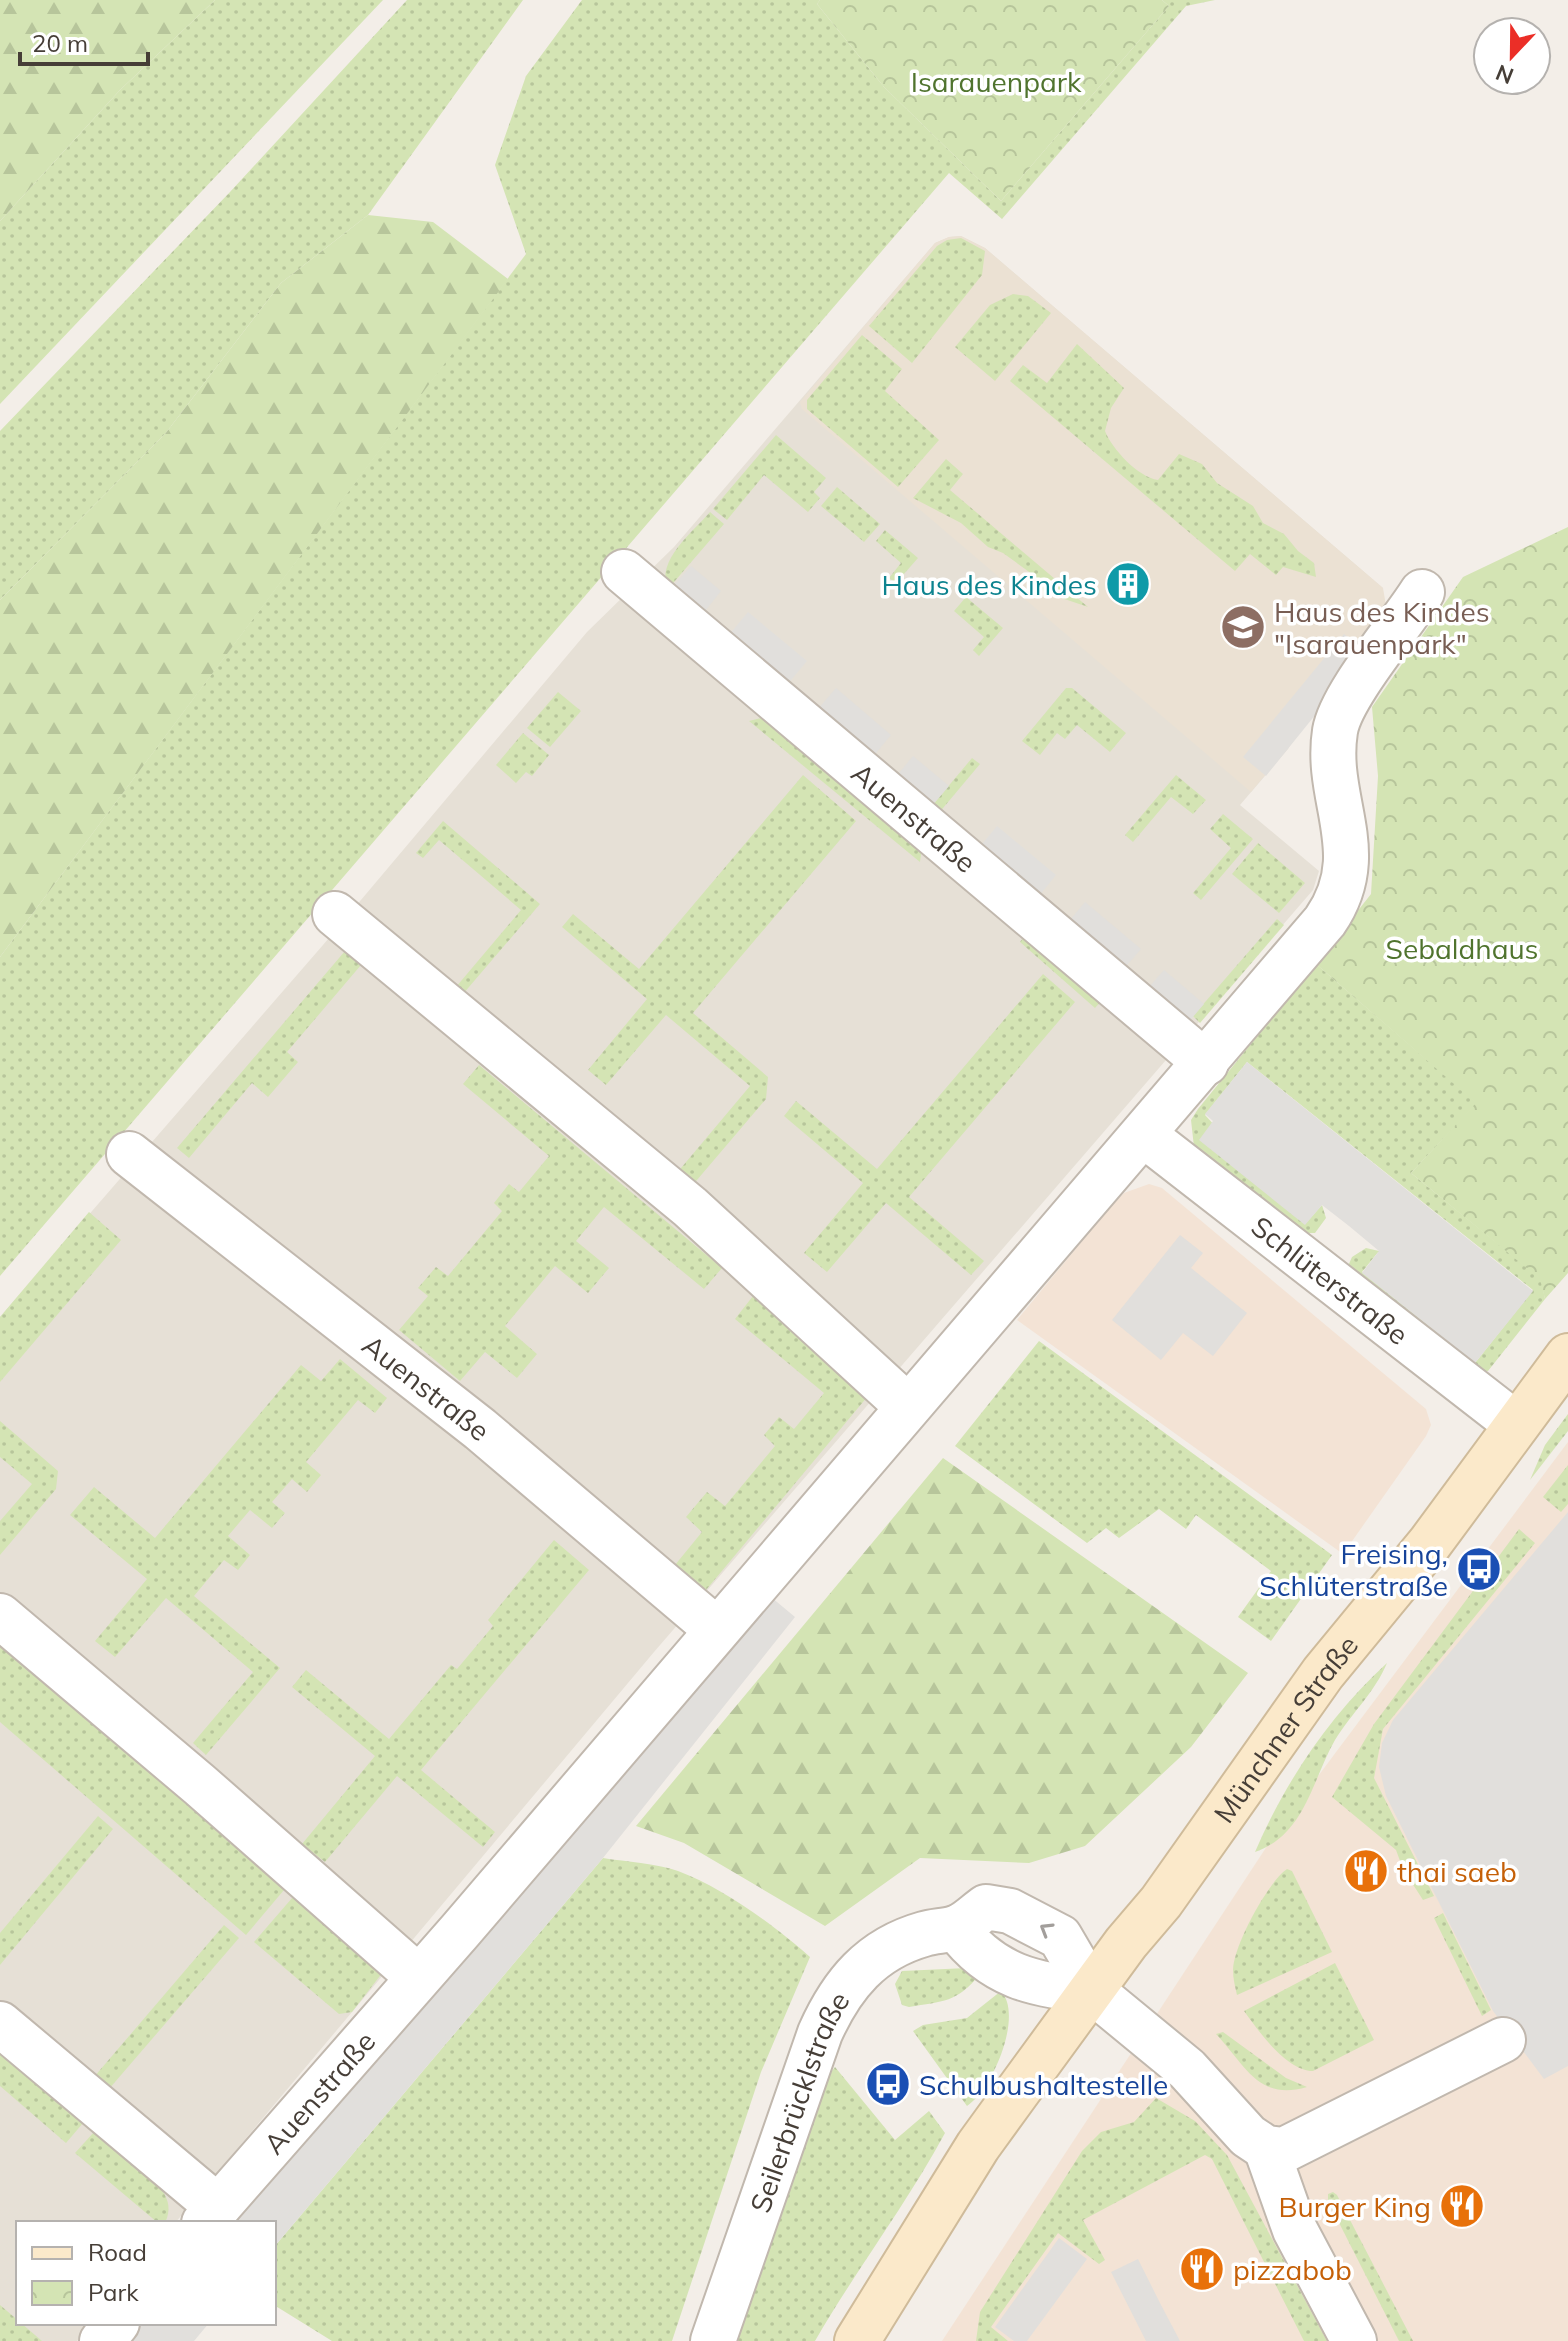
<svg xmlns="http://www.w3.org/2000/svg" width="1568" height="2341" viewBox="0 0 1568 2341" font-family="Mulish,sans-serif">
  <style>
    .residential { fill: #e6e0d6 }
    .commercial { fill: #f3e3d5 }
    .education { fill: #ebe1d3 }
    .grass { fill: url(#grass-dots) }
    .forest { fill: url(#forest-firs) }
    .park { fill: url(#park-crowns) }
    .parking { fill: #e1dfdc }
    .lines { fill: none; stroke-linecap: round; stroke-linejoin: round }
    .street-casing { stroke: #c1b8ae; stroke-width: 48 }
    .secondary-casing { stroke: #cfbb9a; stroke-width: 48 }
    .street { stroke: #fff; stroke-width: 44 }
    .secondary { stroke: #fbe9ca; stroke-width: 44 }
    .oneway { stroke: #a29e9b }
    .labels { text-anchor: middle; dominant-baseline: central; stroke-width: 7; stroke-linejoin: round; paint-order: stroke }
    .park-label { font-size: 28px; fill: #50742e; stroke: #fff }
    .culture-label { font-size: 28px; fill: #0d838f; stroke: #fff; text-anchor: end }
    .education-label { font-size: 28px; fill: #785e54; stroke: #fff; text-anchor: start }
    .street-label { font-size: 28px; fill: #463e37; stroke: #fff }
    .transit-label { font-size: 28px; fill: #164399; stroke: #fff; text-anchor: end }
    .food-label { font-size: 28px; fill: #c56008; stroke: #fff; text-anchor: start }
  </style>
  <defs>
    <pattern id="grass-dots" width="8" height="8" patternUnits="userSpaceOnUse" patternTransform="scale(2)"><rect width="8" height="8" fill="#d4e4b4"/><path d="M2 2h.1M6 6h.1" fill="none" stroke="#b7c59b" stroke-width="1.8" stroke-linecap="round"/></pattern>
    <pattern id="forest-firs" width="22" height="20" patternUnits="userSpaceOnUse" patternTransform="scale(2)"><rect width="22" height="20" fill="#d4e4b4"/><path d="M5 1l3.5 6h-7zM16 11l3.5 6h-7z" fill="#b7c59b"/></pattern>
    <pattern id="park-crowns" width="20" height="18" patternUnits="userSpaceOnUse" patternTransform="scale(2)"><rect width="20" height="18" fill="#d4e4b4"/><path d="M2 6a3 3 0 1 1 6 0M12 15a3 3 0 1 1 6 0" fill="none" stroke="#b7c59b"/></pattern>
  </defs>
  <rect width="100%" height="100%" fill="#f3eee8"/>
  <path class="residential" d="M961,236L985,248L1383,588L1288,749L1240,805L1319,871L1313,890L654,1652L175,2223H18V2323H92L77,2341H0V1317L323,945L587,632L674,547L935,243L949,237Z"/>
  <g class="commercial">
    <path d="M1149,1184L1162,1188L1426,1409L1431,1425L1426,1436L1343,1554L1017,1320L1111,1206L1124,1193Z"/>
    <path d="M1568,1442V2341H942L1277,1831Z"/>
  </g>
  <path class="education" d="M961,236L985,248L1383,588L1389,623L1251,792L802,409L800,402L935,243L949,237Z"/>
  <g class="grass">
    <path d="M215,0H383L0,404V221L120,90Z"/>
    <path d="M407,0H523L368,215L281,283L165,434L0,600V431L230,192Z"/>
    <path d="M582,0H820L817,4L884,87L1001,201L1169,6L1162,0H1215L1186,6L1002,219L949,173L0,1276V957L526,254L495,165L526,76Z"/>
    <path d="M961,238L985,251L982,275L912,363L869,326L937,246L947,240Z"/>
    <path d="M1013,294L1028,296L1051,313L995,381L955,347L990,305Z"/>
    <path d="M862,335L902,369L885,391L939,440L898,487L807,409V400Z"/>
    <path d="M1077,344L1124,388L1111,408L1105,431C1112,449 1138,477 1158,480L1179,454L1202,464L1217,483L1253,506L1263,523L1284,534L1298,551L1314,563L1316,577L1283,567L1276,575L1250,554L1235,571L1010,381L1023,365L1047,383Z"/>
    <path d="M776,435L826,478L814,492L820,498L808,512L764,475L727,520L713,509Z"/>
    <path d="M946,459L963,474L950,490L1088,607L1044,592L1032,574L1003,553L988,547L961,523L913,498Z"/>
    <path d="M837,487L880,524L864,542L821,506Z"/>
    <path d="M710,512L724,524L668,589C655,561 693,532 710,512Z"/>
    <path d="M885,530L918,558L896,583L889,578L901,563L876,541Z"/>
    <path d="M966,597L1003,628L979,656L973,650L984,637L954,611Z"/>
    <path d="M1066,688H1072L1126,733L1110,752L1077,725L1065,739L1057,733L1040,755L1022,741Z"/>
    <path d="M558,692L581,711L550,747L527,728Z"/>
    <path d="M765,717L922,847L920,862L749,721Z"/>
    <path d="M523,733L549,755L532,776L526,772L516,783L496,765Z"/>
    <path d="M972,758L980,764L933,820L925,814Z"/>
    <path d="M803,775L856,821L693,1013L768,1077L766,1099L691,1187L676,1174L750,1086L666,1015L606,1085L588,1070L647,999L562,927L573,914L639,969Z"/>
    <path d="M1176,775L1206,800L1193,814L1171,797L1133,842L1125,835Z"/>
    <path d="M1223,814L1253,839L1201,900L1193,893L1231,848L1210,829Z"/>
    <path d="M443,821L540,904L463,994L456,987L521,910L439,840L423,858L416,853Z"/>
    <path d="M1258,843L1305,883L1279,913L1232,874Z"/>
    <path d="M1277,919L1284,925L1200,1023L1193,1016Z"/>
    <path d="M1027,933L1103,999L1095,1008L1020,942Z"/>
    <path d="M345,951L361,965L287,1052L298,1062L268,1097L252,1083L189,1158L177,1148Z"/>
    <path d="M1316,964L1477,1103L1411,1173L1541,1279L1545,1299L1488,1371L1484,1372L1348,1266L1352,1257L1366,1248L1379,1251L1362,1272L1475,1363L1533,1290L1247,1062L1205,1115L1305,1224L1322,1205L1326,1218L1315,1233H1301L1194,1147L1191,1120L1198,1109Z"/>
    <path d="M1043,974L1075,1002L909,1197L984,1261L971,1275L886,1203L827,1272L804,1253L863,1183L784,1116L796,1101L877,1169Z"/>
    <path d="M479,1065L722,1268L704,1289L604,1207L576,1241L609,1268L588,1293L555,1266L505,1326L537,1354L517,1378L485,1352L460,1381L399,1330L428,1296L418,1288L436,1267L448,1276L502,1211L494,1203L509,1184L519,1192L549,1156L463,1084Z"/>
    <path d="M89,1212L121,1240L0,1382V1317Z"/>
    <path d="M753,1296L868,1396L706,1590L675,1565L702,1532L686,1517L707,1492L725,1506L775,1446L764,1435L779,1417L794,1429L824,1393L735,1319Z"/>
    <path d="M1039,1341L1332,1555L1271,1641L1238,1617L1271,1571L1196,1515L1186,1529L1159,1509L1119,1538L1106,1528L1087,1543L955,1446Z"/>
    <path d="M340,1359L387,1398L375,1413L358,1400L306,1462L321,1475L307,1492L292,1479L272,1502L285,1513L272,1528L250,1510L228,1536L250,1555L238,1570L224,1560L194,1596L280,1668L206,1755L193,1743L253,1672L166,1598L115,1657L95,1641L147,1579L70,1515L94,1487L155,1538L301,1365L321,1381Z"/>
    <path d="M1568,1414V1431L1530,1480L1545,1445Z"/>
    <path d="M0,1421L58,1471L56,1489L0,1555V1521L32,1484L0,1457Z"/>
    <path d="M1568,1465V1504L1561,1512L1543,1497Z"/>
    <path d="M1519,1529L1535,1543L1383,1729L1374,1778L1434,1896L1423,1900L1403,1869L1396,1850L1332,1797L1374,1724Z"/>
    <path d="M554,1540L589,1570L421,1770L495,1832L483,1847L397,1776L325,1862L302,1844L375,1756L292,1687L306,1670L389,1739L451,1665L457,1669L493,1626L488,1620Z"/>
    <path d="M0,1632L289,1884L246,1935L0,1722Z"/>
    <path d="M1387,1663C1375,1692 1351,1714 1335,1740C1312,1780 1305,1835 1255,1852C1285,1782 1330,1715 1387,1663Z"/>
    <path d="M98,1816L113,1829L0,1965V1933Z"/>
    <path d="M603,1858C627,1862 655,1863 678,1871C722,1887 775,1926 810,1957L761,2072L672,2341H332L274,2305V2247Z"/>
    <path d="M1287,1869L1292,1871L1332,1952L1237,1995C1235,1987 1233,1978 1233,1970C1233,1946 1268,1882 1287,1869Z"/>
    <path d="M299,1890L383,1972L352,2012L339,2014L254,1942Z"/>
    <path d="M1443,1913L1491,2010L1482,2016L1434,1918Z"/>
    <path d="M224,1925L239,1938L109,2089L94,2077Z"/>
    <path d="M1335,1963L1374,2040L1313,2071C1286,2071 1258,2030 1244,2011Z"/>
    <path d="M967,1968L980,1974C957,2003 943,2001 909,2007L902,2005L895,1984L902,1971Z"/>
    <path d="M1001,1991C1024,2016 992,2090 967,2106L913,2031L923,2025L967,2018Z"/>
    <path d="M1223,2032L1286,2078L1307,2087C1258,2101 1246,2066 1216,2034Z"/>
    <path d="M0,2040L89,2116L66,2143L0,2086Z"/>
    <path d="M835,2067L895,2140L929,2111L945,2133C906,2205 856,2270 815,2341H733L826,2078Z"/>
    <path d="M1156,2098L1195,2121L1227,2155L1327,2341H1304L1212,2159L1205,2155L1083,2220L1105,2260L1099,2264L1058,2233L991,2327L1008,2341H976L980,2312L1082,2151L1101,2132L1134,2122Z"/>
    <path d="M94,2132L162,2190C169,2201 171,2210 165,2223H158L75,2153Z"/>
    <path d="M1333,2192L1337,2195L1413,2341H1399L1328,2201V2194Z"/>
    <path d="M0,2305L42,2341H0Z"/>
  </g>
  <g class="forest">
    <path d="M0,0H215L120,90L0,221Z"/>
    <path d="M368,215L433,222L508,279L0,957V600L165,434L281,283Z"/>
    <path d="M943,1458L1248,1673L1191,1747L1085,1846L1029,1863L920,1858L825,1926L684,1843L636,1826Z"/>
  </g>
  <g class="park">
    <path d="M820,0H1162L1169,6L1001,201L884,87L817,4Z"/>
    <path d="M1568,527V1273L1545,1299L1540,1279L1411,1173L1476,1103L1316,964L1371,894L1378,776L1372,707L1463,577Z"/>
  </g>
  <g class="parking">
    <path d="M691,566L721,591L698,620L667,593Z"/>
    <path d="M748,612L807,661L782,691L723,642Z"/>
    <path d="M1344,634L1366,652L1266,776L1243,757Z"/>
    <path d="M836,688L891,735L867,764L811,717Z"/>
    <path d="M913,756L949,786L925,814L890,784Z"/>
    <path d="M997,826L1056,875L1031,906L972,856Z"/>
    <path d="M1085,902L1141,949L1116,978L1061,931Z"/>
    <path d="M1164,970L1204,1004L1181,1031L1140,997Z"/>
    <path d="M1247,1062L1533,1291L1475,1363L1362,1273L1379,1251L1349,1226L1322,1205L1305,1225L1199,1140L1213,1121L1205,1114Z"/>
    <path d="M1180,1235L1203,1253L1191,1268L1247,1313L1213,1356L1183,1333L1161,1360L1112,1320Z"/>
    <path d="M1568,1512V2066L1544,2079L1493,2011L1386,1796L1379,1767L1382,1743L1393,1720Z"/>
    <path d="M765,1592L795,1617L603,1858L274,2247V2223H228Z"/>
    <path d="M1059,2238L1087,2259L1027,2341H1014L995,2327Z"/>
    <path d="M1138,2259L1160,2303L1180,2341H1146L1111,2272Z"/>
    <path d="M143,2323H209L194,2341H128Z"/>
  </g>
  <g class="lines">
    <g class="street-casing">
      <g id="street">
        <path id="s1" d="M624,572L1206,1063"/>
        <path d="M335,914L690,1207L907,1406"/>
        <path id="s2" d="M1144,1135L1516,1424"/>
        <path id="s3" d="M129,1154L480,1429L716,1629"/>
        <path d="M0,1616L200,1785L417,1976"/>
        <path d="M956,1928C992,1976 1035,1986 1091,1990"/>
        <path d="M0,2024L218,2207"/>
        <path d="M1266,2148L1295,2230L1354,2341"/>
        <path id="s4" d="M204,2223L460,1931L1325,921C1372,853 1324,801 1335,731C1341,695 1400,627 1422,592"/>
        <path d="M102,2341L117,2323"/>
        <path id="s5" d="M713,2341L820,2033C842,1984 871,1949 924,1934C934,1931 946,1931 955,1928C966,1925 977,1913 986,1907L1010,1911L1060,1937L1091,1990L1187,2069L1248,2136L1266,2148L1284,2150L1503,2040"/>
      </g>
    </g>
    <g class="secondary-casing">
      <g id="secondary">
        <path id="s6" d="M857,2341L978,2146L1015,2095L1126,1943L1161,1902L1323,1673L1430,1543L1568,1356"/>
      </g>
    </g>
    <use href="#street" class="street"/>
    <use href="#secondary" class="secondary"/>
  </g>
  <defs><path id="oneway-chevron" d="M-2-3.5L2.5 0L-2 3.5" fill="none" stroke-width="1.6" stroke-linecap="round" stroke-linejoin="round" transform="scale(2)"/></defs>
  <use class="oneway" href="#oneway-chevron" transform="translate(1046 1929) rotate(-149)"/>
  <defs>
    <g id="building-disc" transform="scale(2.3)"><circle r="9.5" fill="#0f9aa8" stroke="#fff"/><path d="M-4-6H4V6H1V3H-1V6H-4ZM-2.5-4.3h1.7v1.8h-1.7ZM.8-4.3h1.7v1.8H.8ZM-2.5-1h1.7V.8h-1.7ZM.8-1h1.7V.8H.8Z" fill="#fff"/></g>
    <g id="school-disc" transform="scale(2.3)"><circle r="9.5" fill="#8d6e63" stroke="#fff"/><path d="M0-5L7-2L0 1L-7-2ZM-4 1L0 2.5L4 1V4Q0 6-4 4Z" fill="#fff"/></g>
    <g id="bus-disc" transform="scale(2.3)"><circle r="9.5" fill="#1a4fb4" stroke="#fff"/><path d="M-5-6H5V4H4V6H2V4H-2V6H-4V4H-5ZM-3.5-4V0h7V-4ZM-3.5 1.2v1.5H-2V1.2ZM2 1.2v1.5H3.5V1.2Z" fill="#fff"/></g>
    <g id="restaurant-disc" transform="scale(2.3)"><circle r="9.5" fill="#e8710a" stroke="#fff"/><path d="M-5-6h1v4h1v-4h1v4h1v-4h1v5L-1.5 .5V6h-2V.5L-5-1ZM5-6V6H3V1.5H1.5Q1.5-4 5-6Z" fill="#fff"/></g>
  </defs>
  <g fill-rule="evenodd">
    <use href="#building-disc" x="1128" y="584"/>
    <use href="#school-disc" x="1243" y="627"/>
    <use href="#bus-disc" x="1479" y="1569"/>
    <use href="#restaurant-disc" x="1366" y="1871"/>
    <use href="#bus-disc" x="888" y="2084"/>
    <use href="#restaurant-disc" x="1462" y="2206"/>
    <use href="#restaurant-disc" x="1202" y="2269"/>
  </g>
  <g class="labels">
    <g class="park-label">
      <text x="996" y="81">Isarauenpark</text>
      <text x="1462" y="948">Sebaldhaus</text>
    </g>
    <g class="culture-label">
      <text x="1097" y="584">Haus des Kindes</text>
    </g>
    <g class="education-label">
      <text x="1274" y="611">Haus des Kindes<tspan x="1274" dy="32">"Isarauenpark"</tspan></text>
    </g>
    <g class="street-label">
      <text stroke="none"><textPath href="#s1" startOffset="380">Auenstraße</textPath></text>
      <text stroke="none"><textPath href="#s2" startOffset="236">Schlüterstraße</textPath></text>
      <text stroke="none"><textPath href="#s3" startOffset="378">Auenstraße</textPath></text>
      <text stroke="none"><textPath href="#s6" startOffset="748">Münchner Straße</textPath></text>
      <text stroke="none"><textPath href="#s4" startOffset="174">Auenstraße</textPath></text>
      <text stroke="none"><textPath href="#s5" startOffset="254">Seilerbrücklstraße</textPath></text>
    </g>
    <g class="transit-label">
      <text x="1448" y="1553">Freising,<tspan x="1448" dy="32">Schlüterstraße</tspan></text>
      <text x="919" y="2084" text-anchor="start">Schulbushaltestelle</text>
    </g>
    <g class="food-label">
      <text x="1397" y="1871">thai saeb</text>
      <text x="1431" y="2206" text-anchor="end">Burger King</text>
      <text x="1233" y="2269">pizzabob</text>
    </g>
  </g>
  <rect x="16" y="2221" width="260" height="104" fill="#ffffff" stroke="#b5b2af" stroke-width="2"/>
  <rect x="32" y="2247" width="40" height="12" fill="#fbe9ca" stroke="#b5b2af" stroke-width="2"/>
  <text x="88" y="2261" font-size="24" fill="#463e37">Road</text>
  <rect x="32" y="2281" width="40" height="24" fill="url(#park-crowns)" stroke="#b5b2af" stroke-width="2"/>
  <text x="88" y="2301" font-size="24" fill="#463e37">Park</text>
  <g transform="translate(1512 56) rotate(202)"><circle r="38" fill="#ffffff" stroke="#b5b2af" stroke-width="2"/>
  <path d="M0-6L14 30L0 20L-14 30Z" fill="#eb2e27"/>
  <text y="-12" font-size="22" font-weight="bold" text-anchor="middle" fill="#463e37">N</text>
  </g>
  <path d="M20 52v12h128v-12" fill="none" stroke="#463e37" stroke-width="4"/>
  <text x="32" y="52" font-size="24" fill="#463e37" stroke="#ffffff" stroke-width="6" paint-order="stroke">20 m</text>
</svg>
